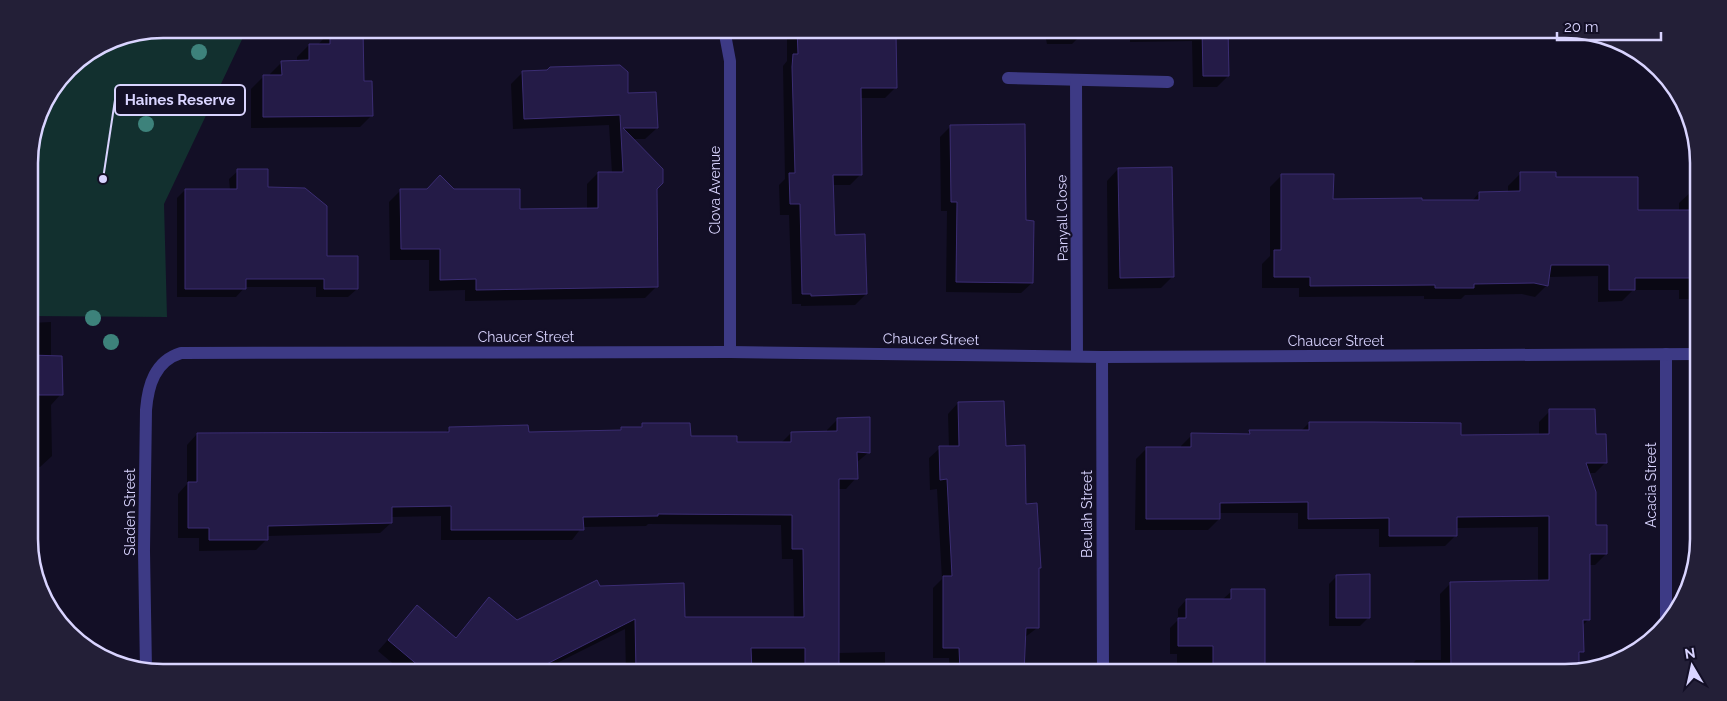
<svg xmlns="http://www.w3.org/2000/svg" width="1727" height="701" viewBox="0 0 1727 701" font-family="Raleway,sans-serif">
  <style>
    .green { fill: #12302f }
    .shadow { fill: #0007 }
    .building { fill: #241b47; stroke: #3b2d73 }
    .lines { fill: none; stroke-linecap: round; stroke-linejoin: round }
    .minor { stroke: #3d3a85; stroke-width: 12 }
    .tree { fill: #3d827b }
    .labels { text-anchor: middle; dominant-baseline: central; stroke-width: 4.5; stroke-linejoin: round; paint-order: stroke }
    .street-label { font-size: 14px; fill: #d9d4ff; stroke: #130f26 }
    .rim { fill: none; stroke: #d9d4ff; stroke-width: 2.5 }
    .leader { fill: none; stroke: #d9d4ff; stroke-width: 2 }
    .callout-dot { fill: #d9d4ff; stroke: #130f26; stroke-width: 2 }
    .callout { fill: #130f26; stroke: #d9d4ff; stroke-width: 2 }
    .callout-label { font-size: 15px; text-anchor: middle; font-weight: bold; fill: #d9d4ff }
  </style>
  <rect width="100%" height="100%" fill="#130f26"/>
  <path class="green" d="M163,29H247L164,204L167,317L30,316L29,154L43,103L74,62L112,39Z"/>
  <g class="shadow">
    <path d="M787,29H831V36L896,87L885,98H860L861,174L850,185H832L833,237L866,294L855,305L801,306V304H792L789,215H780L779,185L785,179L783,66L787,61Z"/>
    <path d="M1044,29H1227L1228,76L1217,87H1193L1192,41L1130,42V36L1079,37L1072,44H1047Z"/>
    <path d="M330,31L363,82L372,115L360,127L251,128V89L263,77H270V74L282,62H297V57L309,45H318Z"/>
    <path d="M523,72L627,94L657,128L645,139H632L656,188L657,286L645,298L465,301V290L429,291V260H390L389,202L401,190H454L518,211L587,209V184L598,173H612L609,125L513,129L511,84Z"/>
    <path d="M950,127L1025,222L1032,283L1021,293L946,292L947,211H941L940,137Z"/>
    <path d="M1118,169L1173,276L1161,288L1108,289L1107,181Z"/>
    <path d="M238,171L267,188L325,257L357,289L348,297H316V287H245L236,297H177V198L185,190H230L229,179Z"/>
    <path d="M1520,174L1555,178L1637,211H1679V203L1691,192L1697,191L1698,299H1679V290H1633L1622,301L1598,302V276L1548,277L1547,285L1535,297L1522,294L1465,295L1461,299H1424V296L1299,297V288H1262V264L1270,256V187L1282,175L1332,200L1471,202L1479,193H1508V186Z"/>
    <path d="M51,322V357L61,394L51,405L52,456L40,467H31V530L30,323Z"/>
    <path d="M958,403L1004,447L1025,505L1038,569L1037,628L1024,638V672H950L949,658H933V588L942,579L937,489L930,490L929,458L940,448L949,447L948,414Z"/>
    <path d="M1550,411L1594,435L1606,462L1595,473H1588L1594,526L1606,554L1595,565H1588L1589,619L1582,626V651L1578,656L1573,672H1405L1416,660H1441L1440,594L1451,583L1538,582V527L1456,528V535L1445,546L1379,547V529H1298V513H1219V519L1208,530H1135L1136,459L1147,448L1181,449V446L1192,435H1246L1250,431H1301L1309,423L1459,436H1539V422Z"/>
    <path d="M838,419L869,452L856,463V478L846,489H837L838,653L885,652V672H626L625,629L539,672H403L378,651L417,607L455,638L489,599L517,622L599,587L683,618H794L793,559H782L781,525L648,524L646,526L582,527L572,540H441V516L391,517V523L380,533L267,536V539L256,550L199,551V538H178V494L187,484V445L197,434L445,433L450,428L527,434L619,431L622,428H639L643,425L689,437L736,443H781L791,433L827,432V430Z"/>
    <path d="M1337,576L1369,617L1360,626H1329V584Z"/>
    <path d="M43,589H47V596Z"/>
    <path d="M1232,591L1264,666H1273V672H1177V654H1170V628L1178,620V609L1186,600L1223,599Z"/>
  </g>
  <g class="building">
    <path d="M797,29H832V35L896,34L897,88H861L862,175H833L835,235L865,234L867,294L811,296V294H802L800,204H790L789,173H795L792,67L793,54H798Z"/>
    <path d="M1202,29H1228L1229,76H1203Z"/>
    <path d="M330,30H363L364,81H372L373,116L263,117V75H282L281,61L309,60V44H330Z"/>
    <path d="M620,65L628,72V93L656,92L658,128H623L663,169V183L657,189L658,287L476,290V279L440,280V249H401L400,189H427L440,175L454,189H520V209L598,208V172H623L620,115L524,119L522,71L547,70L550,67Z"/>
    <path d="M1025,124L1026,220L1034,221L1033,283L956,282L957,202H951L950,125Z"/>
    <path d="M1172,167L1174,277L1120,278L1118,168Z"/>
    <path d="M237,169H268V187L305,188L327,206V256H358V289H324V279H246V289H185V189H237Z"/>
    <path d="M1520,172H1556V177H1638V210H1697V278H1635V290H1609V265H1551L1548,286L1534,283L1474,284V288H1435V285L1310,286V277H1274V250H1281V174H1334L1333,199L1422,198V200H1479V192L1520,191Z"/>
    <path d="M30,355L62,356L63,395H30Z"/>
    <path d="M1004,401L1006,446L1025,445L1026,504L1037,503L1041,568H1039V628H1026L1024,672H960L959,648H943V576H952L947,479L940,480L939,446H959L958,402Z"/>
    <path d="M1549,409H1595L1596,434H1606L1607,463H1586L1596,492V525H1607V554H1590V620H1583L1584,652H1579V670L1573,672H1451L1450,582L1549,580V516L1457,517V536H1389V518L1308,519V502L1220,503V519H1146V447H1191V433L1250,434L1249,430H1309V422H1372L1461,423V435L1549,434Z"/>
    <path d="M870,417V453L857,452L858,479H839V672H805V648H751L752,672H636L635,619L531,672H426L388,640L417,605L456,638L489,597L517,620L597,580L600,586L684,583L685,617H804L803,549H792V515L658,514V516L583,517L584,530H451V506L392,507V523L268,526V540H209V528H188V482H197V433L449,432V427L528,425L529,432L621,430V427H642V423H690L691,436H737V442H791V432L837,431V418Z"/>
    <path d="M1370,574V618H1336V575Z"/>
    <path d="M1231,589H1265V672H1213V646H1178V618H1186V599H1231Z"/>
  </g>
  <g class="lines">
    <g class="minor">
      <path d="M724,29L730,61V352"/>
      <path d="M1008,78L1168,82"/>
      <path d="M1076,80L1077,356"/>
      <path d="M1102,357L1103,672"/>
      <path d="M1666,617V354"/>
      <path d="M146,670L144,551L146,410C148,385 155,361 181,353L730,352L1102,357L1698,354"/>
    </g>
  </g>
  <g class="tree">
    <circle cx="199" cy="52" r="8"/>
    <circle cx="146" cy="124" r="8"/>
    <circle cx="93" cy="318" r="8"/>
    <circle cx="111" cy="342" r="8"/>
  </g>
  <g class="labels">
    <g class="street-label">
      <text transform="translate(715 190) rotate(-90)">Clova Avenue</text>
      <text transform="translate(1062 218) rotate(-91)">Panyall Close</text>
      <text x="526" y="337">Chaucer Street</text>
      <text transform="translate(931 339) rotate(1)">Chaucer Street</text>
      <text x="1336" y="341">Chaucer Street</text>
      <text transform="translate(1651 485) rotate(-90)">Acacia Street</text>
      <text transform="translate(130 512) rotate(-90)">Sladen Street</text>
      <text transform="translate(1087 514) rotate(-90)">Beulah Street</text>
    </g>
  </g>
  <path d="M0 0H1727V701H0ZM163 38H1565A125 125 0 0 1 1690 163V539A125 125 0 0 1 1565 664H163A125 125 0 0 1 38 539V163A125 125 0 0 1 163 38Z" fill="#231f37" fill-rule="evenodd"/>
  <path class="rim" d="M163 38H1565A125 125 0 0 1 1690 163V539A125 125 0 0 1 1565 664H163A125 125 0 0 1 38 539V163A125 125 0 0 1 163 38Z"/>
  <path class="leader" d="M103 179L115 100"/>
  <circle class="callout-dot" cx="103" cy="179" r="5"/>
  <rect class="callout" x="115" y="85" width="130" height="30" rx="5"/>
  <g class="callout-label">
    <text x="180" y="105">Haines Reserve</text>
  </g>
  <g transform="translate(1692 666) rotate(351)" stroke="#130f26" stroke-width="4" paint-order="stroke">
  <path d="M0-4L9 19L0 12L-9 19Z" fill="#d9d4ff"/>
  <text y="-8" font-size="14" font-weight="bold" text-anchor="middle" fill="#d9d4ff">N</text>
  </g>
  <path d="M1557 32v8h104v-8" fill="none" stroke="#d9d4ff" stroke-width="2.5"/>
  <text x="1564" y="32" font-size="15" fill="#d9d4ff" stroke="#130f26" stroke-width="4" paint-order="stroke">20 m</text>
</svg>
